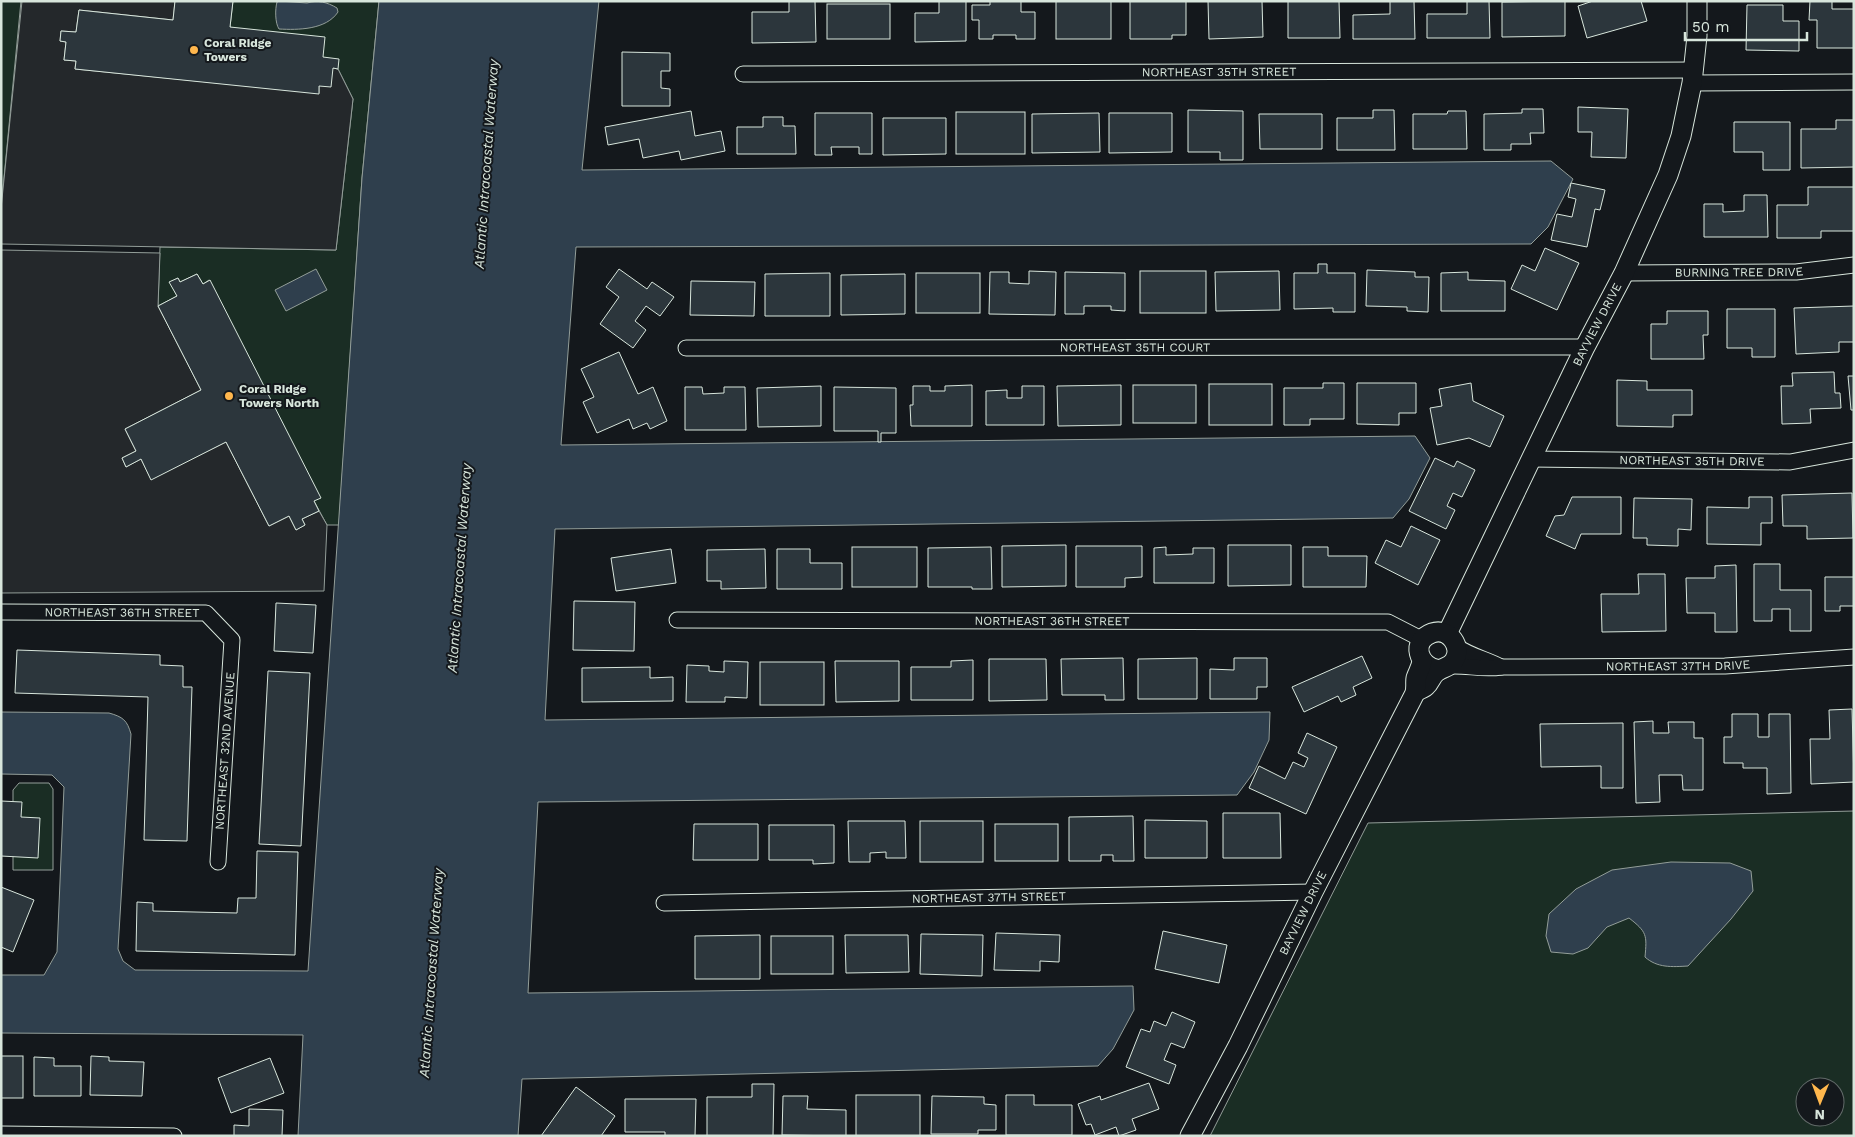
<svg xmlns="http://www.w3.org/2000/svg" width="1855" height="1137" viewBox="0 0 1855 1137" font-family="'Work Sans',sans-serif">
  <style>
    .green { fill: #1a2d24; stroke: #939e99; fill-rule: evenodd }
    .parking { fill: #24282b; stroke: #939e99 }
    .water { fill: #2f3f4d; stroke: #939e99 }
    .building { fill: #2c363c; stroke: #d8e6dc }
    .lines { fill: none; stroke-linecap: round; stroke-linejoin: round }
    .minor-casing { stroke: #d8e6dc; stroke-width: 17 }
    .tertiary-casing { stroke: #d8e6dc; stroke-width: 21 }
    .minor { stroke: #14181c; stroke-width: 15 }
    .tertiary { stroke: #14181c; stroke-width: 19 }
    .poi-dot { fill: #ffb74d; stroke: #14181c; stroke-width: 2 }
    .labels { text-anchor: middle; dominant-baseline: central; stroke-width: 4; stroke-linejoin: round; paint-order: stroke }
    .poi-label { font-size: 12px; font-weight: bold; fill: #d8e6dc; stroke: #14181c; text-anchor: start }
    .street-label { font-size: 12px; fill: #d8e6dc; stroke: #14181c }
    .water-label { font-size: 14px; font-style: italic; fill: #d8e6dc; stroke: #14181c }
  </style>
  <rect width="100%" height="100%" fill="#14181c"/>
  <g class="green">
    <path d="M1,1H21L1,209Z"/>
    <path d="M233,1H379L362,178L339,525H327L314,501L209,280L203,284L197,274L180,282L178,278L170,282L177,296L158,306L160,247L336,250L353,99L338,69L323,57L230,27Z"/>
    <path d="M19,783H49L53,789V870H13V790Z"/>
    <path d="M1854,811V1136H1210L1368,823ZM1805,1087H1835V1117H1805Z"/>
  </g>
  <g class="parking">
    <path d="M22,1H175L173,20L79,10L76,32L61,31L60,41L66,42L64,60L76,61L75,69L319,93V86L333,68L338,69L353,99L336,250L1,244V209Z"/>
    <path d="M1,250L160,253L158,306L201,390L125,429L136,451L122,458L126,467L141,459L151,479L226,442L269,526L289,516L296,530L305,525L302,519L319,511L327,525L324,591L1,593Z"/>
  </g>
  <g class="water">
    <path d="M279,1L307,3C318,0 327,2 337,8L338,12C326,30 298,30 279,29C275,23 275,9 277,2Z"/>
    <path d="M379,1H599L582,170L1551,161L1573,179L1548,227L1531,244L576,247L561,445L1415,436L1430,458L1409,499L1393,518L555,529L545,720L1270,712L1269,740L1254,772L1237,795L538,802L528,993L1133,986L1134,1010L1113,1049L1098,1066L522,1079L518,1136H298L303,1035L1,1033V975H44L57,952L64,787L52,775L1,774V712L109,713C123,717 127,720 131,734L118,949L123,961L135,970L308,971L362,178Z"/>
    <path d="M316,269L327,290L286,311L275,290Z"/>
    <path d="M1671,862L1730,863L1751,871L1753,891L1731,919L1688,966C1672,967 1657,968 1645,957C1647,935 1647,932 1629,918L1607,927L1588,948L1573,954L1551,952L1546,936L1549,914L1576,889L1612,870Z"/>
  </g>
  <g class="building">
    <path d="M175,1H233L230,27L325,37L323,57L339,59L338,69L333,68L331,87L319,86V94L75,69L76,61L64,60L66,42L60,41L61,31L76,32L79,10L173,20Z"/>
    <path d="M789,1H815L816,42L752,43V12H789Z"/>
    <path d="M939,1H966V41L915,42V13H939Z"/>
    <path d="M990,1H1021V12H1035V39H1016V35H993V39H979V20H972V5H990Z"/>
    <rect x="1056" y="1" width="55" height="38"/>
    <path d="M1130,1H1186V35H1172V39H1130Z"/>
    <path d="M1208,1H1262L1263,37L1209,39Z"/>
    <path d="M1288,1H1339L1340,38H1288Z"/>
    <path d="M1390,1H1414L1415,39H1353V15L1390,14Z"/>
    <path d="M1467,1H1489L1490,38H1427V14H1467Z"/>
    <path d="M1565,1V36L1502,37V2Z"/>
    <path d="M1593,1H1641L1647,21L1587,38L1578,6Z"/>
    <path d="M1810,1H1832V9H1854V48H1817V20H1809Z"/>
    <rect x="827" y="4" width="63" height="35"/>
    <path d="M1747,5H1783V21H1799V51L1746,50Z"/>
    <path d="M622,52L670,53V71H661V88L670,89V106H622Z"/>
    <path d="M1578,107L1628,109L1626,158L1591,157L1592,132H1578Z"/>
    <path d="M1522,109H1543L1544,133H1530L1531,144H1511V150H1484V114L1522,113Z"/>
    <path d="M1188,110L1243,111V160H1220V152H1188Z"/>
    <path d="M1373,110H1394L1395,150H1337V118H1373Z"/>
    <path d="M691,111L695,136L721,131L725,151L681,160L679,151L643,158L639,139L608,145L605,127Z"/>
    <path d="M1448,111H1466L1467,149H1413V114H1447Z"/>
    <rect x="956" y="112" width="69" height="42"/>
    <path d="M815,113H872V154H859V147H831L832,155H815Z"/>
    <path d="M1099,113L1100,152L1032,153V114Z"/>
    <path d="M1109,113H1172V152L1109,153Z"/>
    <path d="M1259,114H1322V149H1260Z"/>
    <path d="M763,117H783V126H795L796,154H737V127H763Z"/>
    <path d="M883,118H946V154L883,155Z"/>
    <path d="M1836,120H1854V167L1801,168V129H1836Z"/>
    <path d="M1734,122H1790V170H1763V152H1734Z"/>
    <path d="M1571,183L1605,190L1600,210L1595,209L1587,247L1551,240L1557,214L1572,217L1576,199L1568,197Z"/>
    <path d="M1808,187H1854V231H1821V238H1777V205H1808Z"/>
    <path d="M1744,195H1767L1768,237H1704V204H1723V212L1744,211Z"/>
    <path d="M1545,248L1579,263L1557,310L1511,289L1522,265L1535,271Z"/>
    <path d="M1318,264H1327V273H1355V312H1333V308L1294,309V273H1318Z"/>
    <path d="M619,269L647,289L652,282L674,297L660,316L646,306L635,321L646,330L633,348L600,324L619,297L606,287Z"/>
    <path d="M1367,270L1415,272V277H1429L1428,312L1407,311V307L1366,306Z"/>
    <path d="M1029,271L1056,272L1055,315L989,314L990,272H1009V283L1029,284Z"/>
    <rect x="1140" y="271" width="66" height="42"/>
    <path d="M1279,271L1280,310L1216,311L1215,272Z"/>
    <path d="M1065,272L1125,273V311L1111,310V306H1084V314H1065Z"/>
    <path d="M1468,272V280L1505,281V311H1441V273Z"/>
    <path d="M830,273V316H765V274Z"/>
    <rect x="916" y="273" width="64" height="40"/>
    <path d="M197,274L203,284L210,280L321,498L314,501L319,511L302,519L305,525L296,530L289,516L269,526L226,442L151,480L141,459L126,467L122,458L136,451L125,429L201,390L158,306L177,296L169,282L178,278L180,282Z"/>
    <path d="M905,274V314L841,315V275Z"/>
    <path d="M691,281L755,282L754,316L690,315Z"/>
    <path d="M1854,306V342H1839V352L1796,354L1794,308Z"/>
    <path d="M1727,309H1775V357H1752V348H1727Z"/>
    <path d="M1667,311H1708V335H1703L1704,359H1651V324H1667Z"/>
    <path d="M619,352L638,394L653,387L667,421L650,429L647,423L633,429L629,419L597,433L583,402L594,397L581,369Z"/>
    <path d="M1834,372L1835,393H1840L1841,408L1810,409L1811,423L1782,424L1781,386H1793L1792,373Z"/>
    <path d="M1848,376H1854V410H1851Z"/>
    <path d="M1617,380L1647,381V390H1692V415H1673V427L1617,426Z"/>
    <path d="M1323,383H1344V419H1310V425H1284V388H1323Z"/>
    <path d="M1357,383H1416V413H1399V425L1357,424Z"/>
    <path d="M1471,383L1473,401L1504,416L1490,447L1469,438L1437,445L1430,408L1442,406L1439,389Z"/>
    <rect x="1209" y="384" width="63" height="41"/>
    <path d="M972,385V426H911L910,405H913V386H930V391H945V386Z"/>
    <path d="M1121,385V425L1058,426L1057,386Z"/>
    <rect x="1133" y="385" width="63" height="38"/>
    <path d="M821,386V426L758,427L757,388Z"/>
    <path d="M1022,386H1044V425H986V391L1007,390V398H1022Z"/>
    <path d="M685,387H702L703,394L724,393V387H745L746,430H685Z"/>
    <path d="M834,387L896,388V433H881V442H878V431H834Z"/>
    <path d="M1435,458L1454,467L1457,461L1475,470L1462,497L1453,493L1447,506L1455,510L1446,529L1409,511Z"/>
    <path d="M1852,493L1853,538L1807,539V526H1783L1782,495Z"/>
    <path d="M1572,497H1621V534H1581L1575,549L1546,536L1555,516L1564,515Z"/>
    <path d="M1749,497H1772V523H1761V545L1707,544V507L1749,508Z"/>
    <path d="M1634,498L1692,499L1691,530L1678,529V546L1647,545V538H1633Z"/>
    <path d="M1411,526L1440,540L1418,585L1375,563L1386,540L1401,547Z"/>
    <path d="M1066,545V586L1002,587V546Z"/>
    <path d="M1228,545H1291V585L1228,586Z"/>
    <path d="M1076,546H1142V577L1125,578V587H1076Z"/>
    <rect x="852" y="547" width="65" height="40"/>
    <path d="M991,547L992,589H972V587H928V548Z"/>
    <path d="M1166,547V555L1193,554V548H1214V583H1154V548Z"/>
    <path d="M1303,547H1328V556H1367L1366,587H1303Z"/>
    <path d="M671,549L676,583L616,591L611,558Z"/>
    <path d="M765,549L766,588L721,589V581H707V550Z"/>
    <path d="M777,549H810V563H842V589H777Z"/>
    <path d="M1754,564H1780V590H1811V631H1790V609H1772V621H1754Z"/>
    <path d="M1736,565L1737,632H1715V613H1687L1686,578H1715V566Z"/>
    <path d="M1638,574H1665L1666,631L1602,632L1601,594H1639Z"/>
    <path d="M1825,577H1854V606H1840V611H1825Z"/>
    <path d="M574,601L635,602L634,651L573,650Z"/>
    <path d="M276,603L316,605L313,653L274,651Z"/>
    <path d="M17,650L160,655V665L183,666V687H192L187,841L144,840L148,697L15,693Z"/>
    <path d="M1362,656L1372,678L1353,687L1356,695L1341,702L1338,696L1304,712L1292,687Z"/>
    <path d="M1123,658L1124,700H1105V695H1062L1061,659Z"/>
    <path d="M1197,658V699H1138V659Z"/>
    <path d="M1234,658H1267V687H1257V699H1210V669L1234,670Z"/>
    <path d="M989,659H1046L1047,700L989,701Z"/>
    <path d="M973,660V700H911V667H951V661Z"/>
    <path d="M724,661L748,662L747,698L725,697V702H686L687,665L709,666V671L724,672Z"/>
    <path d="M835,661H899V701L836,702Z"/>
    <rect x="760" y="662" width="64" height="43"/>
    <path d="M650,667V678L673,677V701L582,702V668Z"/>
    <path d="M268,671L310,673L301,846L259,844Z"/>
    <path d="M1852,709L1854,782L1811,784L1810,739H1830L1829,710Z"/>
    <path d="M1732,714H1758V737H1769V714H1790L1791,793L1767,794V768H1743V763H1724V737H1732Z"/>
    <path d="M1653,721V733H1669L1668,722H1694V738H1703V790H1683L1682,775H1659L1660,802L1636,803L1634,722Z"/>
    <path d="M1623,723V788H1601V766L1541,767L1540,724Z"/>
    <path d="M1307,733L1337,747L1306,814L1249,788L1259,766L1285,779L1293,762L1304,767L1308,758L1298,753Z"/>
    <path d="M1,801L22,802L21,817L40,818L38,858L1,856Z"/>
    <path d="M1223,813H1280L1281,858H1223Z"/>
    <path d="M1133,816L1134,861H1113V855H1101V861H1069V817Z"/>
    <path d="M1145,820L1207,821V858H1145Z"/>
    <path d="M848,821H905L906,858H886V852L870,853V862H849Z"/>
    <rect x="920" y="821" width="63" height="41"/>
    <path d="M694,824H758V860H693Z"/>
    <rect x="995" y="824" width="63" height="37"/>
    <path d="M769,825H834V863L813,864V860H769Z"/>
    <path d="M257,851L298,852L295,955L136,951L137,902L153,903V911L237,913L238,898H256Z"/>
    <path d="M1,887L34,900L13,952L1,947Z"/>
    <path d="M1163,931L1227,945L1219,983L1155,969Z"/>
    <path d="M996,933L1060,935L1059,962L1040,961V971L994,970Z"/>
    <path d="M921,934L983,935L982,976L920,974Z"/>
    <path d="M760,935V979H695V936Z"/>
    <path d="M845,935H908L909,972L846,973Z"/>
    <rect x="771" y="936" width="62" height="38"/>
    <path d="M1172,1012L1195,1022L1184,1048L1171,1043L1164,1060L1176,1065L1169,1084L1126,1067L1141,1029L1150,1032L1154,1021L1166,1026Z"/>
    <rect x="1" y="1056" width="22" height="42"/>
    <path d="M91,1056L109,1057V1061L144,1062L142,1096L90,1095Z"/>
    <path d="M34,1057L54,1058V1066H81V1096H34Z"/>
    <path d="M270,1058L284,1093L231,1113L218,1078Z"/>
    <path d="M1149,1083L1159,1109L1132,1119L1136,1130L1119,1136L1116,1127L1095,1135L1091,1124L1086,1125L1078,1104L1100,1096L1101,1100Z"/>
    <path d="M752,1084H774L773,1136H707V1097H752Z"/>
    <path d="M576,1087L615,1116L601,1136H541Z"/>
    <rect x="856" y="1095" width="64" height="41"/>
    <path d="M1006,1095H1034V1105H1072V1135H1006Z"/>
    <path d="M783,1096H808L807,1109L846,1110V1136L782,1135Z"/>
    <path d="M932,1096L984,1097V1104L996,1105V1130H978V1134H931Z"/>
    <path d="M625,1099H696L695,1136H665V1132H625Z"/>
    <path d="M249,1109L283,1110L282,1136H234V1125L249,1126Z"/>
  </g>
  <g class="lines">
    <g class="minor-casing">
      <g id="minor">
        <path id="s1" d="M743,74L1694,70"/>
        <path d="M1692,83L1854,82"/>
        <path id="s2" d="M1624,273L1796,272L1854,265"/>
        <path id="s3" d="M686,348L1585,347"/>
        <path id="s4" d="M1530,459L1790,462L1854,450"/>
        <path id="s5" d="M1,612L206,613L232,640L218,862"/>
        <path id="s6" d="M677,620L1388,622L1423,640"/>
        <path d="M1456,646C1470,656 1486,659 1501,667"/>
        <path id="s7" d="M1450,666C1467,665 1483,670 1501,667L1725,666L1854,657"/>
        <path id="s8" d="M664,903L1313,892"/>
        <path d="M1,1134L174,1136"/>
      </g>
    </g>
    <g class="tertiary-casing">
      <g id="tertiary">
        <path id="s9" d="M1447,634L1585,347L1624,273L1668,175L1681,136L1692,83L1697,36V1"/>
        <path d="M1416,691C1419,690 1424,688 1426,686C1431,682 1431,675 1438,671C1443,667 1449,668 1454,661C1463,647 1449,627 1432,633C1410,641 1418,667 1439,670"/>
        <path id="s10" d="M1190,1136L1238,1046L1313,892L1414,695C1417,689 1415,683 1416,678C1418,672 1421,668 1422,661"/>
      </g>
    </g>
    <use href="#minor" class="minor"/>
    <use href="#tertiary" class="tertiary"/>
  </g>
  <g class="poi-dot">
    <circle cx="194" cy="50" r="5"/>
    <circle cx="229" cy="396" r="5"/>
  </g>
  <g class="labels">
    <g class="poi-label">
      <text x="204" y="43">Coral Ridge<tspan x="204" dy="14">Towers</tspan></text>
      <text x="239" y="389">Coral Ridge<tspan x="239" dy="14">Towers North</tspan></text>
    </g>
    <g class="street-label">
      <text stroke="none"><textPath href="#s1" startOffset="476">NORTHEAST 35TH STREET</textPath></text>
      <text stroke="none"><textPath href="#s2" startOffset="115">BURNING TREE DRIVE</textPath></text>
      <text stroke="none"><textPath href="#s9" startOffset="344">BAYVIEW DRIVE</textPath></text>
      <text stroke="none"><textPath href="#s3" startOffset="449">NORTHEAST 35TH COURT</textPath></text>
      <text stroke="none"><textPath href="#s4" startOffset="162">NORTHEAST 35TH DRIVE</textPath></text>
      <text stroke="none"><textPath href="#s5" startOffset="121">NORTHEAST 36TH STREET</textPath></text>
      <text stroke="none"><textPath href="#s6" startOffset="375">NORTHEAST 36TH STREET</textPath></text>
      <text stroke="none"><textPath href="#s7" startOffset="228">NORTHEAST 37TH DRIVE</textPath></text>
      <text transform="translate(225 751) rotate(-86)">NORTHEAST 32ND AVENUE</text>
      <text stroke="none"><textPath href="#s8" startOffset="325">NORTHEAST 37TH STREET</textPath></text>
      <text stroke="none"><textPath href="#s10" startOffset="250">BAYVIEW DRIVE</textPath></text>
    </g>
    <g class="water-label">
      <text transform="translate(486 164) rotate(-86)">Atlantic Intracoastal Waterway</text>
      <text transform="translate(459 568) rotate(-86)">Atlantic Intracoastal Waterway</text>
      <text transform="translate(431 973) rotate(-86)">Atlantic Intracoastal Waterway</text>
    </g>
  </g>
  <rect width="1855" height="1137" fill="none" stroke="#d8e6dc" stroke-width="5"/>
  <g transform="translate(1820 1102) rotate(181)"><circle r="24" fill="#14181c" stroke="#626a69"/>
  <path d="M0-4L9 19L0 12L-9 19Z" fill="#ffb74d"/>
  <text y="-8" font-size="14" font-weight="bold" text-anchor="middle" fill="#d8e6dc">N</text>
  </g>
  <path d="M1685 32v8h122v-8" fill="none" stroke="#d8e6dc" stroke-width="2.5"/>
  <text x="1692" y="32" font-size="15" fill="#d8e6dc" stroke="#14181c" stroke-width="4" paint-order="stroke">50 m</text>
</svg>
